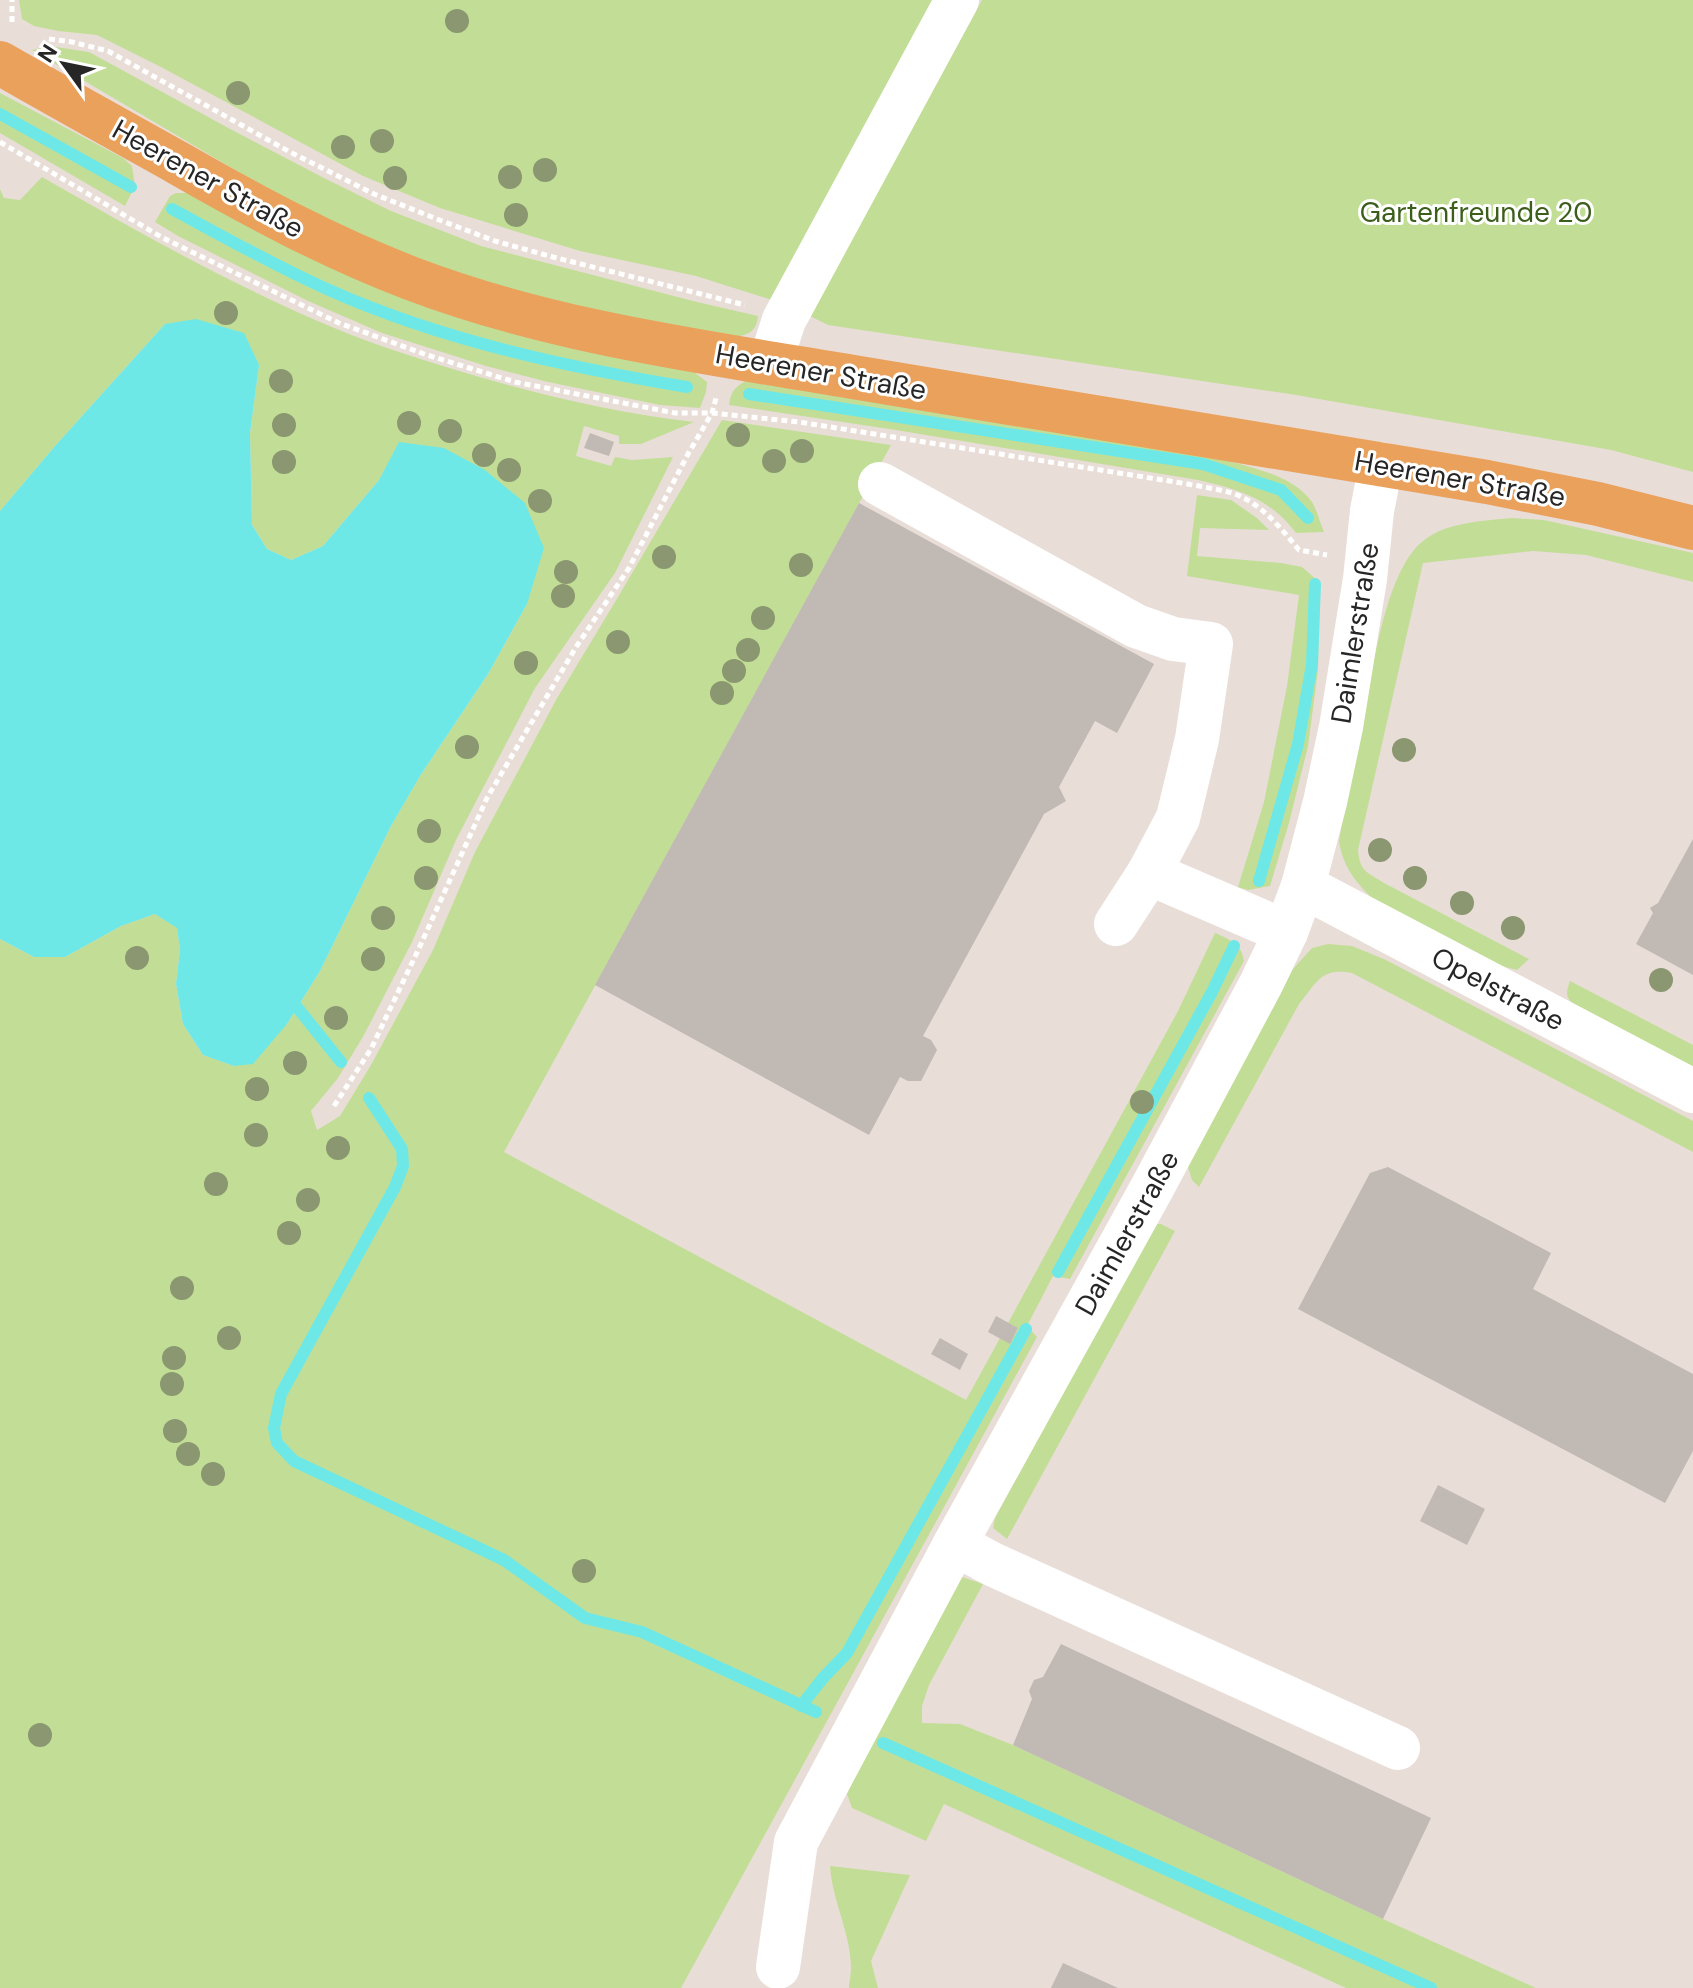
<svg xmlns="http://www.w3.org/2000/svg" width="1693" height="1988" viewBox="0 0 1693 1988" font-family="'DM Sans',sans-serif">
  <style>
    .green { fill: #c2de96 }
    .water { fill: #6ee8e7 }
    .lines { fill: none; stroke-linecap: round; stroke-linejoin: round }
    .stream { stroke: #6ee8e7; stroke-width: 12 }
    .building { fill: #c0b9b4 }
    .path { stroke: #fff; stroke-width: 5; stroke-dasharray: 6 4; stroke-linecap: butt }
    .minor { stroke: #fff; stroke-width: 44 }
    .major { stroke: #eaa15c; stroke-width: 44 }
    .tree { fill: #8a9770 }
    .labels { text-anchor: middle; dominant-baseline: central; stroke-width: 6; stroke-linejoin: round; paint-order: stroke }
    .street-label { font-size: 28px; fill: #262626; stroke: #fff }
    .park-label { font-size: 28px; fill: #3c5e1b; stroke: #fff }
  </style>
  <rect width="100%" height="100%" fill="#e9ddd8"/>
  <g class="green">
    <path d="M19,0H939L772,300L696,276L580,251L440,208L363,176L161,67L97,35L58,31L34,26L22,19Z"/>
    <path d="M982,0H1693V472L1611,450L1296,395L828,325L810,316Z"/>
    <path d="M50,46L89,52L232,130L326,179L391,211L481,246L697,302L758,316C756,334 747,334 731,339C627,317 521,297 420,260C338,230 263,187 188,142C136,111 84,81 32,50Z"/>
    <path d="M0,93L123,158L132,166L135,186L125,206L0,133Z"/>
    <path d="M42,177C136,231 232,285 332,327C369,343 408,355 446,367C527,392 610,412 694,422L641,444H619V436L584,426L576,456L611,466L615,457L632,460L673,457L615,573L535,688L456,840L412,942L364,1035L338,1078L311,1111L317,1130L340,1116L371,1065L433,950L475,852L556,700L618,597L722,420L891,445L504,1152L966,1400L1000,1338L1010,1343L1018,1329L1008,1323L1178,1011L1215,933C1229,939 1242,944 1244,961L1070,1279L1053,1276L1027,1326L1037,1337L681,1988H0V939L34,957H65L121,926L155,914L177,927L180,950L176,984L183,1024L203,1055L234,1066L287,1024L320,971L391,826L420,776L488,674L527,604L400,442L379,480L323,546L291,560L267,549L252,525L250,433L259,365L165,324L55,446L0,511V189L4,198L20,200Z"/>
    <path d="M176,193H187L690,369L707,382L706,392L700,408L660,405L548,382L486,366L382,333L308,301L178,236L155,222L170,196Z"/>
    <path d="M745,381L1220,459C1250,467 1293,475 1312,502C1317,510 1320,523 1324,532L1296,533C1271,499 1238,489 1198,480L896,430L729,405C731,392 734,388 745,381Z"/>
    <path d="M1197,495L1231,500L1257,518L1269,530L1200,528L1197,556L1281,563L1302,567L1317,580L1319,587L1318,670L1308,746L1289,823L1270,886L1248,890L1238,887L1264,802L1287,686L1299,595L1187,576Z"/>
    <path d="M1512,518L1544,520L1693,553V582L1586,555L1533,551L1423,563L1358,850C1360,872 1367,872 1384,883L1529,959L1517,970L1493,964L1375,901C1356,883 1343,867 1339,841C1345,804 1354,768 1361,732C1371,682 1383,573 1423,541C1446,522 1483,521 1512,518Z"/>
    <path d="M1328,944L1352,946L1386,960L1693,1121V1152L1352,973C1321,967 1317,982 1299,1004L1199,1187L1192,1180L1187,1164L1293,969L1312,948Z"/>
    <path d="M1570,981L1693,1045V1068L1574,1005C1565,997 1566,992 1570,981Z"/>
    <path d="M1155,1224H1161L1175,1231L1007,1539L993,1528L995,1518Z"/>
    <path d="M962,1577L983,1584L929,1685L922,1706V1723L960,1724L1013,1745L1383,1919L1536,1988H1346L944,1804L926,1841L852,1808L847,1794L866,1753Z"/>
    <path d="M830,1866L910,1875L871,1961L878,1988H849C849,1982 851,1975 851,1968C851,1934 832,1900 830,1866Z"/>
  </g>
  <path class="water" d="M196,319L244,333L259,365L250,433L252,525L267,549L291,560L323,546L379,480L399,442L444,448L485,470L525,503L544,548L527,604L488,674L420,776L391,826L320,971L287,1024L253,1064L234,1066L203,1055L183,1024L176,984L180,950L177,928L155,914L121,926L65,957H34L0,939V511L55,446L165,324Z"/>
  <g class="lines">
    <g class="stream">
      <path d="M0,114L131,187"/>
      <path d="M172,209C224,237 275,266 329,290C441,340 566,367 687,387"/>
      <path d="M749,394L1203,464L1281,490L1308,518"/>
      <path d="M1259,881L1298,744L1312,664L1315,584"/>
      <path d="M288,996L341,1062"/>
      <path d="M369,1098L402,1149L403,1166L395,1187L281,1394L274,1428L277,1443L294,1461L504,1560L585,1618L642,1632L816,1712"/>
      <path d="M1058,1272L1212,992L1234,946"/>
      <path d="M801,1706L823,1678L847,1653L1026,1329"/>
      <path d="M883,1743L1431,1988"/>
    </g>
  </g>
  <g class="building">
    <path d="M590,433L614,442L609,456L584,448Z"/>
    <path d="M859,503L1154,664L1117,733L1095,721L1059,787L1066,801L1044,814L923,1036L931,1040L937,1050L921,1081H908L900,1077L869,1135L595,985Z"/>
    <path d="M1693,839V975L1636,944L1653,913L1650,908L1658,903Z"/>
    <path d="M1388,1167L1551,1253L1533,1289L1693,1374V1451L1665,1503L1298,1309L1370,1173Z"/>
    <path d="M996,1316L1018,1328L1010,1344L988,1332Z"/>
    <path d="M940,1338L968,1354L960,1370L931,1354Z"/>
    <path d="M1438,1485L1485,1509L1467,1545L1420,1521Z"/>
    <path d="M1061,1644L1431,1818L1383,1919L1013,1745L1032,1699L1029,1691L1034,1680L1043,1677Z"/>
    <path d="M1063,1963L1118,1988H1051Z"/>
  </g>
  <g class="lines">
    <g class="path">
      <path d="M12,22V0"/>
      <path d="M49,39L72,42L108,51L290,152L374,194L442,221L495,241L553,257L745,305"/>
      <path d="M0,142L163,238L339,323L427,355L515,382L675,413H712L799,422L1188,484C1203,487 1218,489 1232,493C1260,502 1281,528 1299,550L1327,555"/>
      <path d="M334,1106L371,1049L421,944L487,798L576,647L629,568L688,454L712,413L716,398"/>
    </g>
    <g class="minor">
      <path d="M770,363L784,320L957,0"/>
      <path d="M880,484L1136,626L1173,639L1211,644L1197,739L1178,818L1149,873"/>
      <path d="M1303,886L1693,1091"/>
      <path d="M1116,924L1149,873L1286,932"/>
      <path d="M955,1544L992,1564L1398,1748"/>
      <path d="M778,1967L796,1842L955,1544L1152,1188L1261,984L1286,932L1303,886L1325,802L1341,727L1365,579L1372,511L1381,464"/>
    </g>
    <path class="major" d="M0,63C59,97 119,130 178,163C253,206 329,247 410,278C551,332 704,352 853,377C1064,413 1276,446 1487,482L1598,504L1693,528"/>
  </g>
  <g class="tree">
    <circle cx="457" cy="21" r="12"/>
    <circle cx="238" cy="93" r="12"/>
    <circle cx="382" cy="141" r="12"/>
    <circle cx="343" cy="147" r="12"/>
    <circle cx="545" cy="170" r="12"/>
    <circle cx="510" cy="177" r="12"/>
    <circle cx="395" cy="178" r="12"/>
    <circle cx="516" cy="215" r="12"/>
    <circle cx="226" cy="313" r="12"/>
    <circle cx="281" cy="381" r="12"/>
    <circle cx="409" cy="423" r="12"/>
    <circle cx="284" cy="425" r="12"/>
    <circle cx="450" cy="431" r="12"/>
    <circle cx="738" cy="435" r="12"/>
    <circle cx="802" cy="451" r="12"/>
    <circle cx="484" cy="455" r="12"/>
    <circle cx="774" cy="461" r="12"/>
    <circle cx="284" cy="462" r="12"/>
    <circle cx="509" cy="470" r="12"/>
    <circle cx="540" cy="501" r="12"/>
    <circle cx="664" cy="557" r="12"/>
    <circle cx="801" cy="565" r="12"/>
    <circle cx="566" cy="572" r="12"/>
    <circle cx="563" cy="596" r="12"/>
    <circle cx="763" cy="618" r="12"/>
    <circle cx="618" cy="642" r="12"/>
    <circle cx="748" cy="650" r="12"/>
    <circle cx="526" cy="663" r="12"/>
    <circle cx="734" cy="671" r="12"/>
    <circle cx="722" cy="693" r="12"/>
    <circle cx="467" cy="747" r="12"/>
    <circle cx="1404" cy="750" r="12"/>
    <circle cx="429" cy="831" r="12"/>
    <circle cx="1380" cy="850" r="12"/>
    <circle cx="426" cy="878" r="12"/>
    <circle cx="1415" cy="878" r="12"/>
    <circle cx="1462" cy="903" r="12"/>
    <circle cx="383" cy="918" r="12"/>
    <circle cx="1513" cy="928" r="12"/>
    <circle cx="137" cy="958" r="12"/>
    <circle cx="373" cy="959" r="12"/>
    <circle cx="1661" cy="980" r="12"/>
    <circle cx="336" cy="1018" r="12"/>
    <circle cx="295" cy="1063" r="12"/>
    <circle cx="257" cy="1089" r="12"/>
    <circle cx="1142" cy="1102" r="12"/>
    <circle cx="256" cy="1135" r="12"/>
    <circle cx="338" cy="1148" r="12"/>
    <circle cx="216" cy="1184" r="12"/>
    <circle cx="308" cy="1200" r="12"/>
    <circle cx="289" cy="1233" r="12"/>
    <circle cx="182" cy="1288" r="12"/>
    <circle cx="229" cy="1338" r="12"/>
    <circle cx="174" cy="1358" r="12"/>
    <circle cx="172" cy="1384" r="12"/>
    <circle cx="175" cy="1431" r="12"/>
    <circle cx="188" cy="1454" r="12"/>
    <circle cx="213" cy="1474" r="12"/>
    <circle cx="584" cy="1571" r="12"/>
    <circle cx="40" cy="1735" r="12"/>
  </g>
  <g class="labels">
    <g class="street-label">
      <text transform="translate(208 179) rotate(29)">Heerener Straße</text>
      <text transform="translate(821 372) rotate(10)">Heerener Straße</text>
      <text transform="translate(1460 479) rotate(10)">Heerener Straße</text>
      <text transform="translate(1355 633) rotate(-81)">Daimlerstraße</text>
      <text transform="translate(1498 989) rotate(28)">Opelstraße</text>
      <text transform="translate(1127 1233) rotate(-61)">Daimlerstraße</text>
    </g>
    <g class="park-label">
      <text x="1476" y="212">Gartenfreunde 20</text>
    </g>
  </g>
  <g transform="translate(64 64) rotate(303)" stroke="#ffffff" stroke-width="6" paint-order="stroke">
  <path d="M0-6L14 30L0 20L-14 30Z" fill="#262626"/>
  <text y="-12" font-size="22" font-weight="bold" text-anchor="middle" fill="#262626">N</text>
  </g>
</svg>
